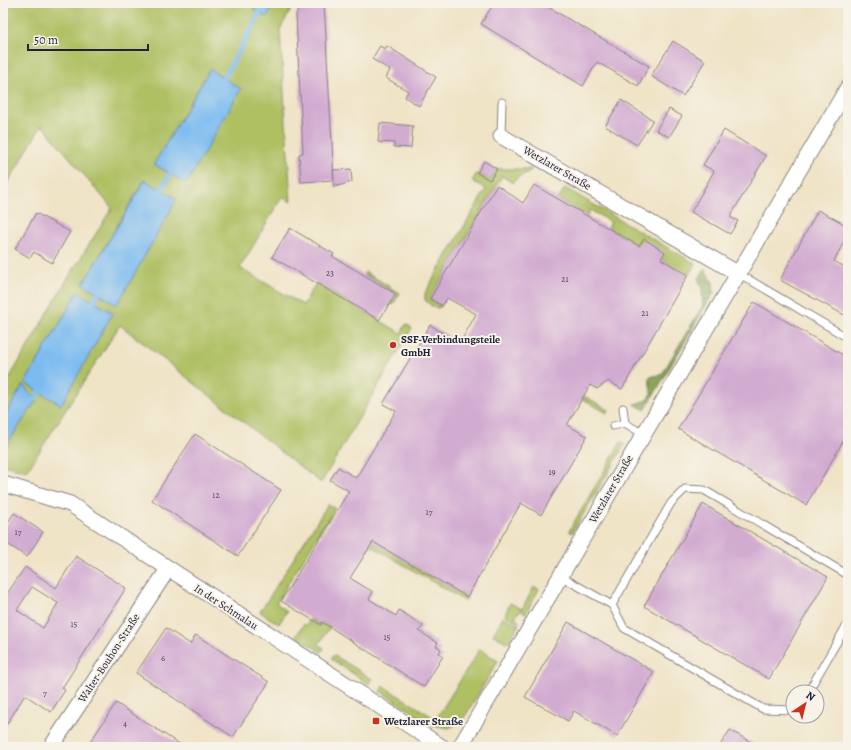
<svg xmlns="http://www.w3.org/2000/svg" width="851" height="750" viewBox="0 0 851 750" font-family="Alegreya,serif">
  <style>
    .green { fill: #afc064; stroke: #687150; fill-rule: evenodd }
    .forest { fill: #8ba65a; stroke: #56644a }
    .water { fill: #7cbbf0; stroke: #4f6e96 }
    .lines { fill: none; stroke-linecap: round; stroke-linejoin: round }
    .stream { stroke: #7cbbf0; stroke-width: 5 }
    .building { fill: #d2abd1; fill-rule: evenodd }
    .lane-casing { stroke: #898381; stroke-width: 9 }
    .street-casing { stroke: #898381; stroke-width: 17 }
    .lane { stroke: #fff; stroke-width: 7 }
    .street { stroke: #fff; stroke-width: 15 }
    .poi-dot { fill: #c8321e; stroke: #f7f3e8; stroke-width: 1.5 }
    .labels { text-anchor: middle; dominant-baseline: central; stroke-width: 4; stroke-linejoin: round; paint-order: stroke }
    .number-label { font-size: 9px; fill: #4e4460 }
    .street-label { font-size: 11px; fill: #22223b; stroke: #f7f3e8 }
    .poi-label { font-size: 11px; font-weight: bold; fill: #22223b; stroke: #f7f3e8; text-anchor: start }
  </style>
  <rect width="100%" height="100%" fill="#f7f3e8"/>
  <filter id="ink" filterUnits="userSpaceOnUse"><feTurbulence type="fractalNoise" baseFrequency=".025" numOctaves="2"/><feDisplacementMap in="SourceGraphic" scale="8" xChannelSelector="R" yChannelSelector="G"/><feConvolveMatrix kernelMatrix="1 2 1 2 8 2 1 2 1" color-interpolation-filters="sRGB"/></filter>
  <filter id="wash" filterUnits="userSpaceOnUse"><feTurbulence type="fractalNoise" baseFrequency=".012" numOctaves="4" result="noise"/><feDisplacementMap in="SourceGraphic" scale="16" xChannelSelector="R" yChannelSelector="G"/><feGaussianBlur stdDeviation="0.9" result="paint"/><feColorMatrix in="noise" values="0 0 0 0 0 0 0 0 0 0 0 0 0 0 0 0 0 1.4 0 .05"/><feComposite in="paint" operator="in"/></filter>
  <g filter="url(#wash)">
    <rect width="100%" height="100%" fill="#f0e4c7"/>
    <g class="green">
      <path d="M3,3H256L253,9L266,17L275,3H295L280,29L291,202L282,197L240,268L303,305L316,283L401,333L406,324L412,328L321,483L120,325L27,471L3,465V450L36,401L23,385L3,419V389L65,283L112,208L42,125L3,191ZM210,69L241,89L185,183L154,164ZM144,180L176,199L117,304L83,284ZM78,292L112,313L60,404L25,383Z"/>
      <path d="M497,169H532C527,175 517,175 513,183L502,176L430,299L442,306L438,308L432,306L425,300V293L486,189L472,181L477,173L490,180Z"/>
      <path d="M565,188L696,264L688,275L608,228L611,222L590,210L587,216L558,199Z"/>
      <path d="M365,272L400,293L393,305L390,303L395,293L364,275Z"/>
      <path d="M490,346L508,353L609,410L607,413Z"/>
      <path d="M621,442L625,444L572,533L569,531Z"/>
      <path d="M328,504L335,509L276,603L287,611L279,624L260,612Z"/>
      <path d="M373,542L467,597L465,601L370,545Z"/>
      <path d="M534,587L539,589L526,613L521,611L516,614V619L520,623L505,615L510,603L522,609Z"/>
      <path d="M503,617L519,625L508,643L493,635Z"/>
      <path d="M310,619L320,625L322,622L330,627L318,645L324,648L321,652L296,636L304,624L306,626Z"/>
      <path d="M480,649L498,661L464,718L457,724L449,728L433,725L380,691L383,686L436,719Z"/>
      <path d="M334,655L372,679L369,684L331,659Z"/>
    </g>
    <path class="forest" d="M705,269L713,282L714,292L645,410L634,404L647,400L651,393L649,377L662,374L703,305L702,288L698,279Z"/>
    <g class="water">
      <path d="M256,3H275L267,17L253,9Z"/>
      <path d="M210,69L241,89L186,184L154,164Z"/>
      <path d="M145,180L177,199L117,305L83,284Z"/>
      <path d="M78,292L113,313L61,405L25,383Z"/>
      <path d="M23,385L36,401L3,450V419Z"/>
    </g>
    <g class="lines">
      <g class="stream">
        <path d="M224,78L260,13"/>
        <path d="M161,190L170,174"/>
        <path d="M94,302L98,293"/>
        <path d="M34,400L39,392"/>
      </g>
    </g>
    <g id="blocks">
      <g class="building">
        <path d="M301,3H324L334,180L301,182L299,154L303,153L296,15Z"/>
        <path d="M494,3H541L649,66L638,86L597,62L583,86L481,24Z"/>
        <path d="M673,41L705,61L683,96L651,76Z"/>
        <path d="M380,46L385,49L387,46L436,77L419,106L405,97L408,91L386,78L390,70L372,59Z"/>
        <path d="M621,100L653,120L637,145L605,126Z"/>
        <path d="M669,109L682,116L669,137L656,130Z"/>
        <path d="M380,123L413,126L411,148L394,147V143L378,142Z"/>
        <path d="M724,130L766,156L730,217L738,221L730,234L691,212L714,171L703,165Z"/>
        <path d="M484,161L497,169L490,180L477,173Z"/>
        <path d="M351,169L352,182L334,187L333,170Z"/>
        <path d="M497,185L523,203L534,185L639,246L644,239L665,252L661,259L688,275L622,389L608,381L597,389L590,385L567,425L587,436L541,515L521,503L467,597L373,542L350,578L373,592L369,599L396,616L399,610L423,626L419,631L438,643L436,646L441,649L439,653L443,656L424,687L322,622L321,625L281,601L349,491L330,480L338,467L356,478L396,411L383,404L430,325L460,343L476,314L447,298L442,306L430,299Z"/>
        <path d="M818,210L848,226V234L834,261L848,269V317L780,280Z"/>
        <path d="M36,213L70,232L52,263L34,252L30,258L15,249Z"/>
        <path d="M290,228L334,254L332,256L396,294L379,320L272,257Z"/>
        <path d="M754,302L848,358V433L806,505L678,429Z"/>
        <path d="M195,434L281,490L238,556L152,500Z"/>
        <path d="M703,504L828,577L769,679L644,606Z"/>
        <path d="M14,513L43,532L27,557L3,541V530Z"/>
        <path d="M76,556L126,588L62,688L65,690L51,712L25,695L3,730V600L25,567L56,588ZM32,587L58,603L43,628L17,610Z"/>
        <path d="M568,622L654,672L617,736L574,711L568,721L525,697Z"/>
        <path d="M166,628L190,644L196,635L269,682L233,737L136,673Z"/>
        <path d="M116,703L184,747H87Z"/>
        <path d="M730,730L759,747H719Z"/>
      </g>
    </g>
  </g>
  <g filter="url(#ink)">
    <use href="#blocks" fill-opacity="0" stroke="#898381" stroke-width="1"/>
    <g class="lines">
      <g class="lane-casing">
        <g id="lane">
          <path d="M501,136L502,102"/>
          <path d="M738,273L848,338"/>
          <path d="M623,408L625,423"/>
          <path d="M625,423L643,434"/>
          <path d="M613,426L625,423"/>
          <path d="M560,576L612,605L624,628L763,709L793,710"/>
          <path d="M612,605L671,503L685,489L704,490L848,575"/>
          <path d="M808,692L848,623"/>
        </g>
      </g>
      <g class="street-casing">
        <g id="street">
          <path d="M501,136L737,273"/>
          <path d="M3,484L70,504L442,747"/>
          <path d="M51,747L168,569"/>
          <path d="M460,747L848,87"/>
        </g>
      </g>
      <use href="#lane" class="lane"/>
      <use href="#street" class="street"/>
    </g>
  </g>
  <g class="poi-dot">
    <circle cx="393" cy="345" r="4"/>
    <rect x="372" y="717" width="8" height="8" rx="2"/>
  </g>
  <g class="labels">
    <g class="number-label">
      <text x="330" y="273">23</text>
      <text x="565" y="279">21</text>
      <text x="645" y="313">21</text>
      <text x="552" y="472">19</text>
      <text x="216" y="495">12</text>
      <text x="429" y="512">17</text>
      <text x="18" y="532">17</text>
      <text x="74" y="624">15</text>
      <text x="387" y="637">15</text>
      <text x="163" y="658">6</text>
      <text x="45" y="693">7</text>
      <text x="125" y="723">4</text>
    </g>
    <g class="street-label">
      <text transform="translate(557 168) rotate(30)">Wetzlarer Straße</text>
      <text transform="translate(611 489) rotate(-60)">Wetzlarer Straße</text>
      <text transform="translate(226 607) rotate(33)">In der Schmalau</text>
      <text transform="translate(109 658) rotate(-57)">Walter-Bouhon-Straße</text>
    </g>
    <g class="poi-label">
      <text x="401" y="339">SSF-Verbindungsteile<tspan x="401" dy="13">GmbH</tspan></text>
      <text x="384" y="721">Wetzlarer Straße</text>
    </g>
  </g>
  <rect width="851" height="750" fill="none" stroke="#f7f3e8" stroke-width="16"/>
  <g transform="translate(805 704) rotate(35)"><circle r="19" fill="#f7f3e8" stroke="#a29fa3"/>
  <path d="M0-3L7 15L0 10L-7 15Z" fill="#c8321e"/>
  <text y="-6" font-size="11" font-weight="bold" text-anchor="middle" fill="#22223b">N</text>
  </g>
  <path d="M28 44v6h120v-6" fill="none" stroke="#22223b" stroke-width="2"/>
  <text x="34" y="44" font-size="12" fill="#22223b" stroke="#f7f3e8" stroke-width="3" paint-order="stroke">50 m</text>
</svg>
